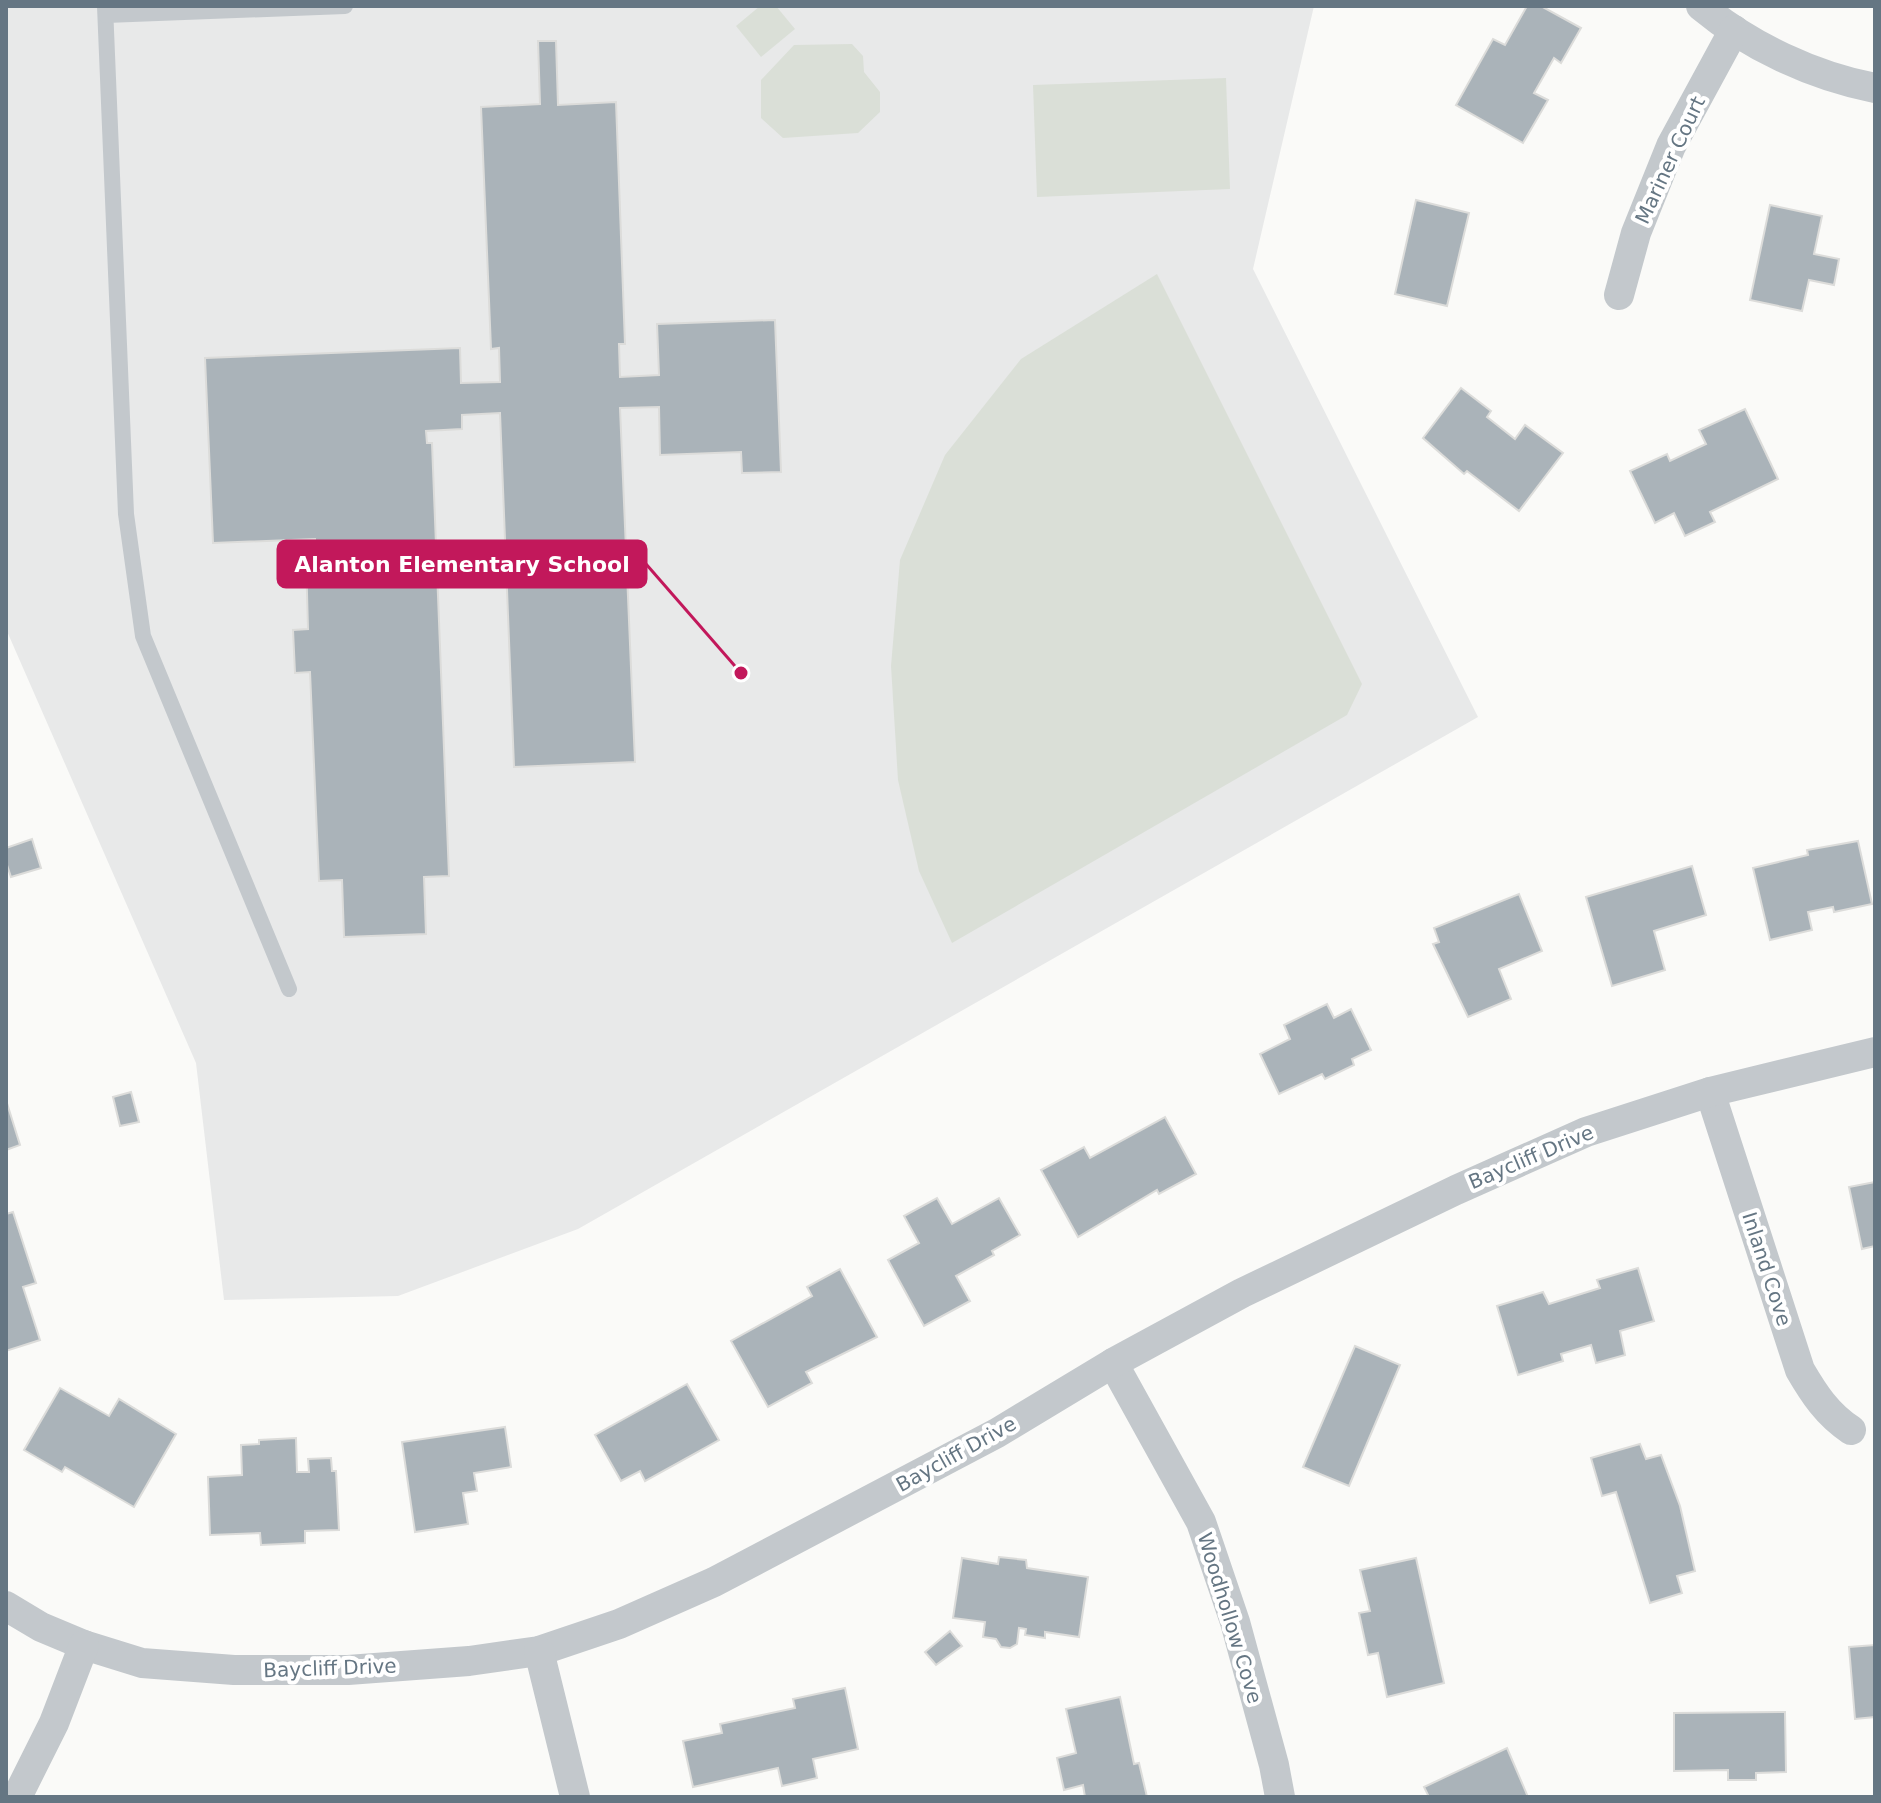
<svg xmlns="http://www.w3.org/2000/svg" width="1881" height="1803" viewBox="0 0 1881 1803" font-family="'DejaVu Sans',sans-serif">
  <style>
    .built { fill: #e8e9e9 }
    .green { fill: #dadfd7 }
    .building { fill: #aab3b9; stroke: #dcdcda; stroke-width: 2 }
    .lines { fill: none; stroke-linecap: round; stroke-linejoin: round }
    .service { stroke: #c3c8cc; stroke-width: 16 }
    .minor { stroke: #c3c8cc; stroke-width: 30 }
    .labels { text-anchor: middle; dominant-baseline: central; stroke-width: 8; stroke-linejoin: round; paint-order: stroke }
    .street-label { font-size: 20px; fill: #657683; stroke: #fff }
    .leader { fill: none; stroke: #c2185b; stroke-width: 3 }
    .callout-dot { fill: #c2185b; stroke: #fff; stroke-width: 3 }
    .callout { fill: #c2185b; stroke: #c2185b; stroke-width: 3 }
    .callout-label { font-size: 22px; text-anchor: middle; font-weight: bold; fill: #fff }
  </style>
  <rect width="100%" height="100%" fill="#fafaf8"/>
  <path class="built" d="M6,6H1314L1253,269L1478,717L578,1229L398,1296L224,1300L196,1063L6,629Z"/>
  <g class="green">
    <path d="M760,6H776L795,29L761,57L736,26Z"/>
    <path d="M852,44L863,56L864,72L880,92V112L858,133L783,138L761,118V80L794,45Z"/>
    <path d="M1226,78L1230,189L1037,197L1033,85Z"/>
    <path d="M1157,274L1362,684L1347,715L952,943L919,871L898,780L891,666L900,560L945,455L1021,359Z"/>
  </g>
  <g class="building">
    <path d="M1527,6H1541L1581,28L1561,63L1554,58L1534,93L1548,100L1523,143L1456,105L1493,39L1505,45Z"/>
    <path d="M538,41H556L558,105L616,102L625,344H619L620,377L659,375L657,324L775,320L781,472L742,473L741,452L660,455L659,407L620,408L635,762L514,767L500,413L462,415V429L426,431L427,443H432L449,876L424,877L426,934L344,937L342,880L319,881L310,672L295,673L293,630L308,629L306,557H316L315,539L213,543L205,358L460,348L461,383L500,382L499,348L491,349L481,107L540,104Z"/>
    <path d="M1416,200L1469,213L1447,306L1395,294Z"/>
    <path d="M1770,205L1822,216L1814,254L1839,259L1834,285L1809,280L1802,311L1750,300Z"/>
    <path d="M1461,388L1491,411L1487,417L1515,439L1525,425L1563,453L1519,511L1467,471L1464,474L1423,438Z"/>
    <path d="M1745,409L1778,479L1710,512L1715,522L1685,536L1674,513L1655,523L1630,471L1667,454L1670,461L1706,444L1699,430Z"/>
    <path d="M32,839L41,868L11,877L6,862V848Z"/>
    <path d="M1858,841L1872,904L1834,912L1833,907L1808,912L1812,930L1770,940L1753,868L1808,855L1807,850Z"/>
    <path d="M1692,866L1706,915L1654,931L1665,970L1612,986L1586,897Z"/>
    <path d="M1519,894L1542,951L1499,969L1511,999L1468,1017L1433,944L1439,942L1434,928Z"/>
    <path d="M1327,1004L1334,1018L1351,1009L1371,1050L1352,1059L1354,1065L1325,1079L1322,1074L1279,1094L1260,1054L1290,1039L1284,1025Z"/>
    <path d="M131,1092L139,1122L120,1126L113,1097Z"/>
    <path d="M6,1100L20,1145L6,1150Z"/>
    <path d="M1165,1117L1196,1174L1159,1194L1157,1190L1078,1237L1041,1170L1084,1147L1090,1158Z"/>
    <path d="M1875,1182V1246L1862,1249L1849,1187Z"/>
    <path d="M937,1198L952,1224L999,1198L1020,1235L992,1251L994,1255L956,1276L970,1301L924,1326L888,1260L919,1243L904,1216Z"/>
    <path d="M13,1212L36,1283L23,1287L40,1340L6,1351V1214Z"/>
    <path d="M1638,1268L1654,1321L1620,1331L1625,1355L1596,1363L1591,1345L1561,1354L1563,1361L1518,1375L1497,1306L1543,1292L1549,1304L1600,1288L1597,1280Z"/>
    <path d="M840,1269L877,1337L806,1372L812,1383L768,1407L731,1341L812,1296L807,1287Z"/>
    <path d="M1355,1346L1400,1365L1349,1486L1303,1467Z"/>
    <path d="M687,1384L719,1440L645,1481L640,1471L621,1481L595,1435Z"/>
    <path d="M60,1388L109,1416L119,1399L176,1434L134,1507L65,1467L62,1472L24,1450Z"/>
    <path d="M505,1427L511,1467L474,1473L477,1491L463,1493L468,1524L415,1532L402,1442Z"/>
    <path d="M296,1438L297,1472H309L308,1459L331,1458L332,1471H336L339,1530L305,1531V1543L261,1545L260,1533L210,1535L208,1477L242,1475L241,1445L259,1444V1440Z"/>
    <path d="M1640,1444L1646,1459L1661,1455L1680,1506L1695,1571L1677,1576L1682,1593L1650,1603L1616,1492L1602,1496L1591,1458Z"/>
    <path d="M999,1557L1026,1560L1027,1568L1088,1577L1079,1637L1045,1632V1638L1025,1635L1026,1629L1019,1628L1017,1644L1010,1648L1001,1647L996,1639L983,1637L985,1622L953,1618L962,1558L998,1564Z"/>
    <path d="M1416,1558L1444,1683L1387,1697L1378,1653L1368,1655L1359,1613L1370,1611L1360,1570Z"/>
    <path d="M950,1631L962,1646L936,1665L925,1652Z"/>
    <path d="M1875,1645V1717L1855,1719L1849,1647Z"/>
    <path d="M845,1688L858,1749L813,1759L817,1778L782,1786L778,1768L693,1787L683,1741L722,1733L720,1724L795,1708L793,1699Z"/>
    <path d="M1120,1697L1134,1764L1139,1763L1147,1797H1085L1083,1785L1064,1790L1057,1758L1076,1753L1066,1709Z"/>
    <path d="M1785,1712L1786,1772L1756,1773V1780H1728V1770L1674,1771V1713Z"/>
    <path d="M1507,1748L1528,1797H1429L1424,1787Z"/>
  </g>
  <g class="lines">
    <g class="service">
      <path d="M105,6L126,514L143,636L289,989"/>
      <path d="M106,15L345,6"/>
    </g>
    <g class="minor">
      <path d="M1701,6C1749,46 1813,76 1875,88"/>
      <path d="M1619,295L1636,233L1671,146L1734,30"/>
      <path d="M1710,1092L1800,1370C1814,1394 1827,1414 1851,1430"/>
      <path d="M1113,1363L1201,1522L1235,1622L1274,1765L1280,1797"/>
      <path d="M6,1606L41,1627L84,1645L142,1663L234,1670H348L469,1661L539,1651L619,1624L714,1582L997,1433L1113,1363L1242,1293L1456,1190L1586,1132L1710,1092L1875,1052"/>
      <path d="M539,1651L575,1797"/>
      <path d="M17,1797L54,1723L84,1645"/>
    </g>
  </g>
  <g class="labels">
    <g class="street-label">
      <text transform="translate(1670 160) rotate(-65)">Mariner Court</text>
      <text transform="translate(1531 1157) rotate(-23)">Baycliff Drive</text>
      <text transform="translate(1767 1269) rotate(72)">Inland Cove</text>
      <text transform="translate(956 1454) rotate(-29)">Baycliff Drive</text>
      <text transform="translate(1230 1618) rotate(73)">Woodhollow Cove</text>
      <text transform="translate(330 1668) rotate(-2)">Baycliff Drive</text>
    </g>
  </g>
  <path class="leader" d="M741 673L646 564"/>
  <circle class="callout-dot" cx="741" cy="673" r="8"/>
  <rect class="callout" x="278" y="541" width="368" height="46" rx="8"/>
  <g class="callout-label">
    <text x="462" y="572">Alanton Elementary School</text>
  </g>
  <rect width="1881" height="1803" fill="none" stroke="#657683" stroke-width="16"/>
</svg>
